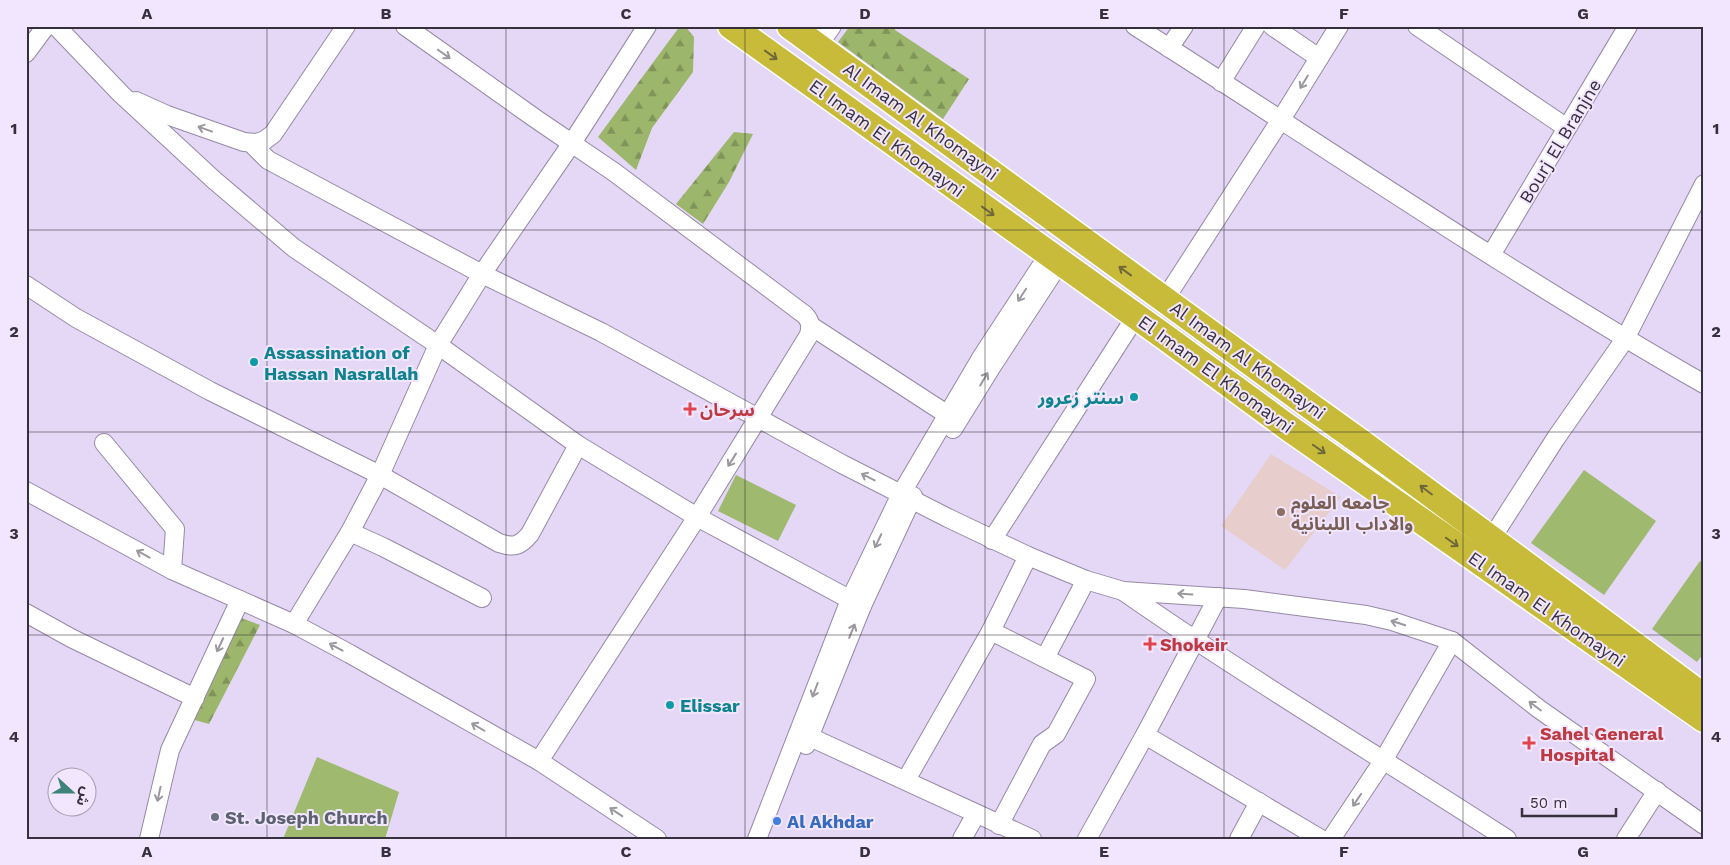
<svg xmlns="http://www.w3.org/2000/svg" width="1730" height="865" viewBox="0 0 1730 865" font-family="'Work Sans','Noto Sans Arabic',sans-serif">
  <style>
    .education { fill: #e8cdcd }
    .forest { fill: url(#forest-firs) }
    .green { fill: #9fb96f }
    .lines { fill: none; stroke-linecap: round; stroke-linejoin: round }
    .minor-casing { stroke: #9689a4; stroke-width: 20 }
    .highway-casing { stroke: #fff; stroke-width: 29 }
    .minor { stroke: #fff; stroke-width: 18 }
    .highway { stroke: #c8bb39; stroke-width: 26 }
    .oneway { stroke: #9a989e }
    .oneway2 { stroke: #70683b }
    .grid { fill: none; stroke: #36303c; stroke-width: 1; stroke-opacity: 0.55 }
    .culture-dot { fill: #0f9aa8; stroke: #f1e6fe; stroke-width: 2 }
    .health-dot { fill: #e0444e; stroke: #f1e6fe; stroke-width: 2 }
    .education-dot { fill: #8d6e63; stroke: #f1e6fe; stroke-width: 2 }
    .worship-dot { fill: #6b7280; stroke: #f1e6fe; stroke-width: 2 }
    .shop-dot { fill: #3f7fe0; stroke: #f1e6fe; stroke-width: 2 }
    .labels { text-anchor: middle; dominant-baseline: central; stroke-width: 4; stroke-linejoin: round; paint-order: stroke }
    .street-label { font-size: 18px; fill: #36303c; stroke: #f1e6fe }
    .culture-label { font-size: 18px; font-weight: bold; fill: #0d838f; stroke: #f1e6fe; text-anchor: start }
    .health-label { font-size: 18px; font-weight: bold; fill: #be3a42; stroke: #f1e6fe; text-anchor: start }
    .education-label { font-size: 18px; font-weight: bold; fill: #785e54; stroke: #f1e6fe; text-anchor: start }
    .worship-label { font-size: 18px; font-weight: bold; fill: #5b616d; stroke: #f1e6fe; text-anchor: start }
    .shop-label { font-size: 18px; font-weight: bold; fill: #366cbe; stroke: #f1e6fe; text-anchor: start }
    .neatline { fill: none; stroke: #36303c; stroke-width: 2 }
    .grid-label { font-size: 16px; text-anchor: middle; font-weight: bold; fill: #36303c }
  </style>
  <defs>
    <pattern id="forest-firs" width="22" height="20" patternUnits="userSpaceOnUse" patternTransform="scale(1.25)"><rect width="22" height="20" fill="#9cb66b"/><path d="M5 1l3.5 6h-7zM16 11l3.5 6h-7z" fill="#809459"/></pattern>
  </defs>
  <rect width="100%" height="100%" fill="#e5d8f6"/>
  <path class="education" d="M1271,454L1341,497L1285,570L1221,526Z"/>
  <g class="forest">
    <path d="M680,26H685L694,37L693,72L652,128L636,170L598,137Z"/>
    <path d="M850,26H895V30L969,79L943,119L838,42Z"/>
    <path d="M734,132L753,134L729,182L703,224L676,204Z"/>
    <path d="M239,617L260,625L209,724L191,719Z"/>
  </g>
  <g class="green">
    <path d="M1584,470L1656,521L1604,595L1531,543Z"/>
    <path d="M736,475L796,505L778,541L718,511Z"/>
    <path d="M1700,561L1704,564V653L1697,662L1652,629Z"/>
    <path d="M317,757L399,792L385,839H283Z"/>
  </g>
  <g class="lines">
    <g class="minor-casing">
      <g id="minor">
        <path d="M56,26L121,94L214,180L294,248L438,345L578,445L697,517L862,606"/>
        <path d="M405,26L536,119L614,172L805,315C811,322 811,326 809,335L697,517L539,761"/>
        <path d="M1135,26C1324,146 1509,273 1704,384"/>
        <path d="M1272,26L1319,58"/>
        <path d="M1417,26L1567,128"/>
        <path d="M818,46L832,26"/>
        <path d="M1169,48L1184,26"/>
        <path d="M26,53L46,26"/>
        <path d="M1221,82L1256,26"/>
        <path d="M136,101L167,115L244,142L257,143L265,140L273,134L346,26"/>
        <path d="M251,143L268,160L482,274L601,332L842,464L948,518L1028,556L1086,580L1123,591L1244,599L1366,615L1392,621L1452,641L1539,709L1704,825"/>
        <path d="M1491,255L1628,26"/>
        <path d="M26,285L76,318L210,391L380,475L499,543C514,548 520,546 530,534L578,445"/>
        <path d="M1165,299L1280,121L1339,26"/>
        <path d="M811,326L948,415"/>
        <path d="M953,429L992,366L1060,262"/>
        <path d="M104,443L175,529L172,570"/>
        <path d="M26,491L172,570L294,624L350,654L539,761L657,839"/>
        <path d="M350,532L383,547L482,598"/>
        <path d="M1495,533L1556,438L1625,339L1704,184"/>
        <path d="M992,540L1136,316"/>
        <path d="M1123,591C1248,678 1379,756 1507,839"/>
        <path d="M26,613L71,638L195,698"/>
        <path d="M294,624L350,532L380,475L438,345L482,274L572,143L647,26"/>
        <path d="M991,631L1086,679L1056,734L1042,744L999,825"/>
        <path d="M1045,658L1086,580"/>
        <path d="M1145,735L1321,839"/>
        <path d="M810,737L1032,839"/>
        <path d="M806,745L862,606L913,496"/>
        <path d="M906,780L991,631L1028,556"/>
        <path d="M149,839L170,750L240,600"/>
        <path d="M757,839L850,600L901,494L981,358L1049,254"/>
        <path d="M962,839L976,814"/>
        <path d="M1087,839L1145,735L1218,597"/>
        <path d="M1239,839L1259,802"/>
        <path d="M1331,839L1383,761L1452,641"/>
        <path d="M1626,839L1657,791"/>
      </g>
    </g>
    <g class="highway-casing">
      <g id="highway">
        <path d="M731,26L1165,337L1286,426L1704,719"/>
        <path d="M790,26L1306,403L1362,443L1704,697"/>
      </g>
    </g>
    <use href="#minor" class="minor"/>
    <use href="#highway" class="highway"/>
  </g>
  <defs><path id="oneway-shaft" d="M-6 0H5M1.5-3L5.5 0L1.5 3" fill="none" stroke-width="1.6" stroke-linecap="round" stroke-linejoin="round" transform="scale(1.25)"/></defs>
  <g class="oneway">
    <use href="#oneway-shaft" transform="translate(444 54) rotate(35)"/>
    <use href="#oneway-shaft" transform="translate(1304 82) rotate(121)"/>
    <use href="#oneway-shaft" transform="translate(205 129) rotate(-160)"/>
    <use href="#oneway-shaft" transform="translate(1022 295) rotate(123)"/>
    <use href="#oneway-shaft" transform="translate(984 379) rotate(-59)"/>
    <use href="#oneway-shaft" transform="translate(732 460) rotate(122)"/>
    <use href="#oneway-shaft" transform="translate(868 477) rotate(-153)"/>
    <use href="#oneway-shaft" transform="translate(878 541) rotate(116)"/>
    <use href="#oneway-shaft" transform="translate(143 554) rotate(-151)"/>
    <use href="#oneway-shaft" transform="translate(1185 594) rotate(-176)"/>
    <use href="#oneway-shaft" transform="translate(1398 623) rotate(-162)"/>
    <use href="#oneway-shaft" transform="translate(852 631) rotate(-68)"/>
    <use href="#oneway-shaft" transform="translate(220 645) rotate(115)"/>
    <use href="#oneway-shaft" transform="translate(336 647) rotate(-152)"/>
    <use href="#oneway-shaft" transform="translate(815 690) rotate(111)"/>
    <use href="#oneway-shaft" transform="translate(1535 706) rotate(-143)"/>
    <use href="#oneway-shaft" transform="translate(478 727) rotate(-150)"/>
    <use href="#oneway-shaft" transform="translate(159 794) rotate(102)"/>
    <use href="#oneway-shaft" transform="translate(1357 800) rotate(124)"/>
    <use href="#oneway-shaft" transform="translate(616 812) rotate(-147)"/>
  </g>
  <g class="oneway2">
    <use href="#oneway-shaft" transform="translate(771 55) rotate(36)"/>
    <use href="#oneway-shaft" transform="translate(988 211) rotate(36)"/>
    <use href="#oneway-shaft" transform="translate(1125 271) rotate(-144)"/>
    <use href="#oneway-shaft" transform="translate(1319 449) rotate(35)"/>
    <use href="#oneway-shaft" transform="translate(1426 490) rotate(-143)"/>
    <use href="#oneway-shaft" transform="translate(1452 542) rotate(35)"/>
  </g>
  <path class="grid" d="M267,26V839M506,26V839M745,26V839M985,26V839M1224,26V839M1463,26V839M26,230H1704M26,432H1704M26,635H1704"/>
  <g class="culture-dot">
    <circle cx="254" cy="362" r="5"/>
    <circle cx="1134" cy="397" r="5"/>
    <circle cx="670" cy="705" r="5"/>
  </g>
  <g class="health-dot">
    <path d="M687.5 401.5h5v5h5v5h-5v5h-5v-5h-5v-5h5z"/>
    <path d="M1147.5 636.5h5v5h5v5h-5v5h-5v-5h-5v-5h5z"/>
    <path d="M1526.5 735.5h5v5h5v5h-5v5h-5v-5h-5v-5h5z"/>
  </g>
  <circle class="education-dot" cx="1281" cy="512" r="5"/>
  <circle class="worship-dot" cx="215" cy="817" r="5"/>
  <circle class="shop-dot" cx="777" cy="821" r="5"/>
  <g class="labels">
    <g class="street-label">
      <text transform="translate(921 121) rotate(36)">Al Imam Al Khomayni</text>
      <text transform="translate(887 138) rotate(36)">El Imam El Khomayni</text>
      <text transform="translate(1560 141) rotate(-59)">Bourj El Branjne</text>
      <text transform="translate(1248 360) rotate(36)">Al Imam Al Khomayni</text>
      <text transform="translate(1216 374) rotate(36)">El Imam El Khomayni</text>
      <text transform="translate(1547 609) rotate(35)">El Imam El Khomayni</text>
    </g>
    <g class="culture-label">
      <text x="264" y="352">Assassination of<tspan x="264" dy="21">Hassan Nasrallah</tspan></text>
      <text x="1124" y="397" text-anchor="end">سنتر زعرور</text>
      <text x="680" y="705">Elissar</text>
    </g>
    <g class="health-label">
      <text x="700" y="409">سرحان</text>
      <text x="1160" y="644">Shokeir</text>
      <text x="1540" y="733">Sahel General<tspan x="1540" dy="21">Hospital</tspan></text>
    </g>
    <g class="education-label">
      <text x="1291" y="502">جامعه العلوم<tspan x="1291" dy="21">والاداب اللبنانية</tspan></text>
    </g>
    <g class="worship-label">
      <text x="225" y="817">St. Joseph Church</text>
    </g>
    <g class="shop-label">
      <text x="787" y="821">Al Akhdar</text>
    </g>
  </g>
  <rect width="1730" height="865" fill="none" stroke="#f1e6fe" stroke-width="55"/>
  <g transform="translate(72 792) rotate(111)"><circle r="24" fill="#f1e6fe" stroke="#a69db0"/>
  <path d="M0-4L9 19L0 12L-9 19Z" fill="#3d8379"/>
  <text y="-8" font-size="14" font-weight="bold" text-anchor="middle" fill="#36303c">ش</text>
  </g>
  <path d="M1522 808v8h94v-8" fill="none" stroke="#36303c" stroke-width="2.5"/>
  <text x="1530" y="808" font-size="15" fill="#36303c" stroke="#f1e6fe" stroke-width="4" paint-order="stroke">50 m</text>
  <rect x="28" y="28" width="1674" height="810" class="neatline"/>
  <g class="grid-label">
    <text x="147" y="19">A</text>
    <text x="386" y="19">B</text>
    <text x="626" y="19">C</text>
    <text x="865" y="19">D</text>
    <text x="1104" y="19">E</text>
    <text x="1344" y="19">F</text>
    <text x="1583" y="19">G</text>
    <text x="14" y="134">1</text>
    <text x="1716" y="134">1</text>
    <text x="14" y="337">2</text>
    <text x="1716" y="337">2</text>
    <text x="14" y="539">3</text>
    <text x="1716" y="539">3</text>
    <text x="14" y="742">4</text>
    <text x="1716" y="742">4</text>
    <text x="147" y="857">A</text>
    <text x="386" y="857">B</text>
    <text x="626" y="857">C</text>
    <text x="865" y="857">D</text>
    <text x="1104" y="857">E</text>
    <text x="1344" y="857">F</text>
    <text x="1583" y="857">G</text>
  </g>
</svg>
